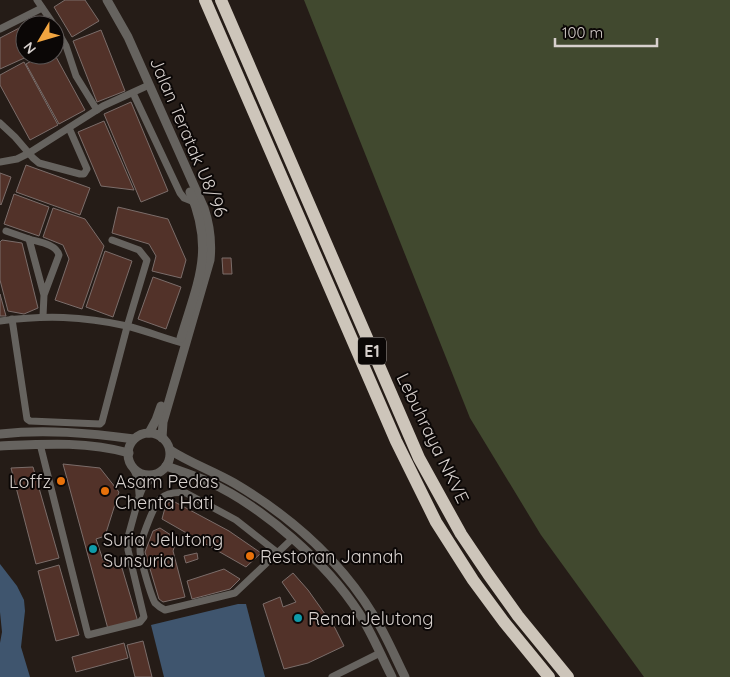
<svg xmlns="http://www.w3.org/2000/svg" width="730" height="677" viewBox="0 0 730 677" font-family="Quicksand,sans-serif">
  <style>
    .green { fill: #41492f }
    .water { fill: #3f556e }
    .building { fill: #523229; stroke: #7b6d6a }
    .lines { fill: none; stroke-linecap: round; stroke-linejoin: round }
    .minor { stroke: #66635f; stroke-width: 7 }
    .tertiary { stroke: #66635f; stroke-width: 9 }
    .motorway { stroke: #cdc5ba; stroke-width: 12 }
    .food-dot { fill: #e8710a; stroke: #0b0706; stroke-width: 2 }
    .culture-dot { fill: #0f9aa8; stroke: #0b0706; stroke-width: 2 }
    .labels { text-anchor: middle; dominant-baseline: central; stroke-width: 4; stroke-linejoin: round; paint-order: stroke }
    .shield { fill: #0b0706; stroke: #9a9491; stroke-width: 1 }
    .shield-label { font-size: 16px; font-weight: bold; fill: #d7d0cd }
    .street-label { font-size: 18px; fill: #d7d0cd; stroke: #0b0706 }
    .poi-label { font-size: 18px; fill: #d7d0cd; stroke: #0b0706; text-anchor: start }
  </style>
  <rect width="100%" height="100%" fill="#251c17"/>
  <path class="green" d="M304,0H730V677H644L541,535L470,418Z"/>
  <g class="water">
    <path d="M0,564L17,586L24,600L25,611L21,647L30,677H0V643L2,632L0,612Z"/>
    <path d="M238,604H246L265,677H164L151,625Z"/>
  </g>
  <g class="building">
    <path d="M65,0H85L99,21L72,37L54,7Z"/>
    <path d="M25,25V55H31L0,69V38Z"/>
    <path d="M101,30L125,91L97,102L73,41Z"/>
    <path d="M42,55H55L85,110L59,124L26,64Z"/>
    <path d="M24,62L58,125L30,140L0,85V75Z"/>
    <path d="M131,102L168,191L141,202L104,114Z"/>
    <path d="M104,121L134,190L101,186L78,132Z"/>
    <path d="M26,165L90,188L80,215L16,192Z"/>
    <path d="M0,173L11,177L1,205L0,204Z"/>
    <path d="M14,194L49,207L39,236L4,224Z"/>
    <path d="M118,207L168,219L186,260L181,278L152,271L156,256L149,244L112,233Z"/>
    <path d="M53,208L85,219L104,246L82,309L55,300L69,259L63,245L43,237Z"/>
    <path d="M2,240L22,243L38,308L24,314L8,311L0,280V242Z"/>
    <path d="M105,251L132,261L113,317L86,307Z"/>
    <path d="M222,258H231L232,274H223Z"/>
    <path d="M153,277L181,287L166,329L138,319Z"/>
    <path d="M0,294L6,316H0Z"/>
    <path d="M63,464L100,468L119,492L105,536L96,539L103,560L122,568L138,622L108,629Z"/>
    <path d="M33,467L59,558L36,564L11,468Z"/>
    <path d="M173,501L229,531L261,553L246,567L162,519L166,504Z"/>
    <path d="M160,528L177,539L173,551L185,597L163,602L159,599L145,552L153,531Z"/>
    <path d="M197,553L198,559L186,563L184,556Z"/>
    <path d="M59,565L79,635L56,641L38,571Z"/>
    <path d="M224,569L240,579L230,589L192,599L187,581Z"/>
    <path d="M293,573L308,590L335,628L344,646L308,663L284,669L263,604L280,597L283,607L296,602L282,582Z"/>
    <path d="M143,641L152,677H135L127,645Z"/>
    <path d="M124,643L128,658L76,672L72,657Z"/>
  </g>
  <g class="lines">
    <g class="minor">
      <path d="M37,0L54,25"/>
      <path d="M55,27L66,46L76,76L97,110"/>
      <path d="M0,29L42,8"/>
      <path d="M133,93L180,193L184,198L194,202"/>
      <path d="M0,123L15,137L33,158L39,163L80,174H84L87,169L69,128"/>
      <path d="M0,162L17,159L29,153L103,106L149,85"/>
      <path d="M6,231L29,239"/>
      <path d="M43,316L44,295L29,239C39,242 56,244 59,255L44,295"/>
      <path d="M12,319L27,419L30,421L100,424L102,422L127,327L147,260L139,250L112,240"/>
      <path d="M0,321C45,315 82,316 127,326C147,331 166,339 186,344"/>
      <path d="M40,444L88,635L140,622L144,617L128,550V537L139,497L143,487L161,471"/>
      <path d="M132,466L138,479L139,494"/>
      <path d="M278,553L236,520L186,493C178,492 167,493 160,499C154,505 140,541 140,550C140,559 151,596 155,603C158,606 161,608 165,610L235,593L292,539"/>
      <path d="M332,677L380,653"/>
    </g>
    <g class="tertiary">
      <path d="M107,0L128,37L204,208C210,226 212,241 210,260L163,422L162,438"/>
      <path d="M181,338C198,281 215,250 190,192"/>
      <path d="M149,433L156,420L161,406"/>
      <circle cx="149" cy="454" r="21"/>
      <path d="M0,434C45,429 89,433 134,439"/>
      <path d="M0,446C44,444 86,441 129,453"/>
      <path d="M170,450C190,463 213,471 234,483C290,516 340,560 374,616C386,635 395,657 405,677"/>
      <path d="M166,466C180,471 195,476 209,482C263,507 327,563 359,613C372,633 381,656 392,677"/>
    </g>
    <g class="motorway">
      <path d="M205,0L396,441L436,522L473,580L504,622L549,677"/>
      <path d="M221,0L419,458L461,534L488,574L518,616L568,677"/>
    </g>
  </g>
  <g class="food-dot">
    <circle cx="61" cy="481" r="5"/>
    <circle cx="105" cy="491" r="5"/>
    <circle cx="250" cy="556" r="5"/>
  </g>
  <g class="culture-dot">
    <circle cx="93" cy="549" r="5"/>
    <circle cx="298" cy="618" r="5"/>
  </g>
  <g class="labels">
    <rect class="shield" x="358" y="337.5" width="28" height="27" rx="4"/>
    <g class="shield-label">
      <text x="372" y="351">E1</text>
    </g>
    <g class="street-label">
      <text transform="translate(189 137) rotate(67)">Jalan Teratak U8/96</text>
      <text transform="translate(433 438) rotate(64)">Lebuhraya NKVE</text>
    </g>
    <g class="poi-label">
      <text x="51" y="481" text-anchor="end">Loffz</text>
      <text x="115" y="481">Asam Pedas<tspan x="115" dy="21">Chenta Hati</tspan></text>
      <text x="103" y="539">Suria Jelutong<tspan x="103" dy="21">Sunsuria</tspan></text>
      <text x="260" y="556">Restoran Jannah</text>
      <text x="308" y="618">Renai Jelutong</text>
    </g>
  </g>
  <g transform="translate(40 40) rotate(232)"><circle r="24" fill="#0b0706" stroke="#5d5756"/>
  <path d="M0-4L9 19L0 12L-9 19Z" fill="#f2a540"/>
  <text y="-8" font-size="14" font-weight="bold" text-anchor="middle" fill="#d7d0cd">N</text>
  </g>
  <path d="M555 38v8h102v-8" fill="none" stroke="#d7d0cd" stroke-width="2.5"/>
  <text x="562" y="38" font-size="15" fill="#d7d0cd" stroke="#0b0706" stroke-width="4" paint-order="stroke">100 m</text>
</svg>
